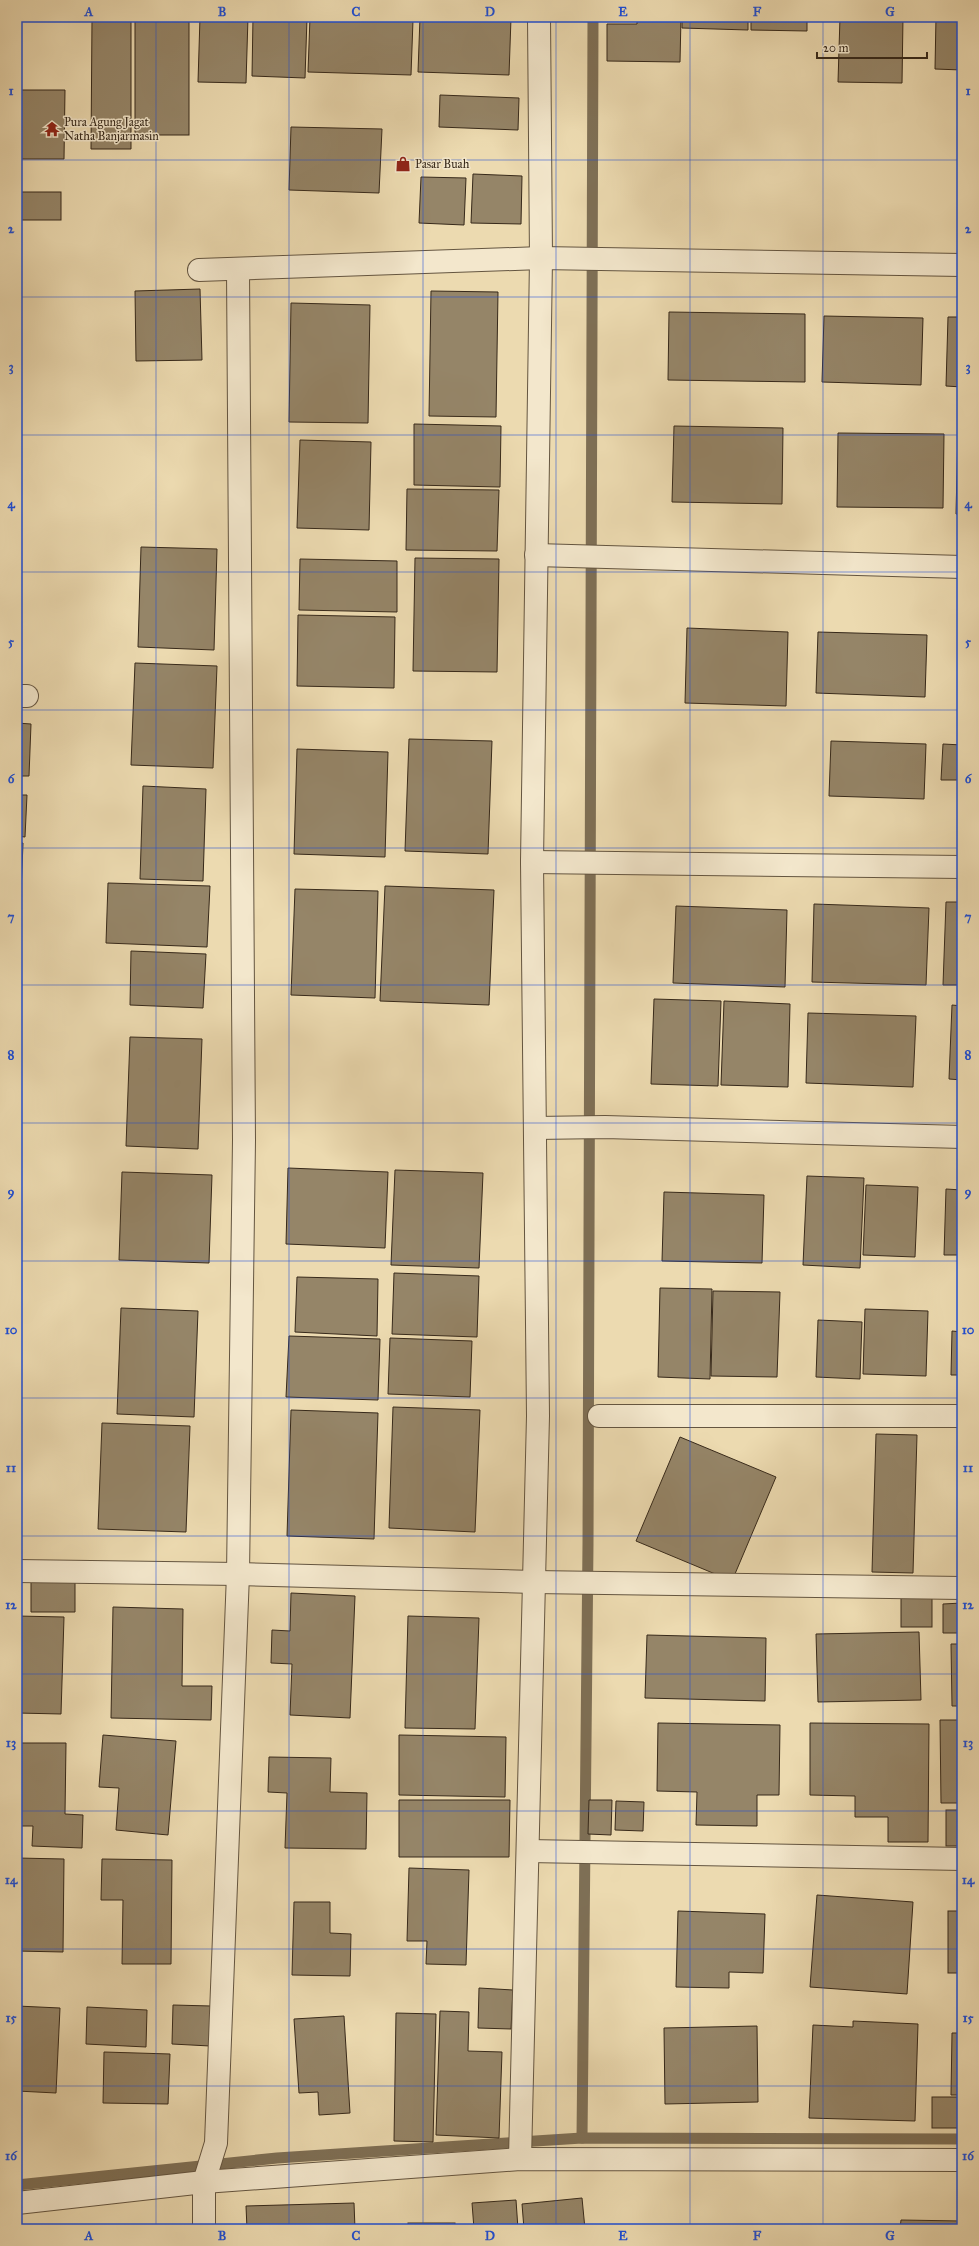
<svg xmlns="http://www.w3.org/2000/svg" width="979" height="2246" viewBox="0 0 979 2246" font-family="'IM FELL Great Primer',serif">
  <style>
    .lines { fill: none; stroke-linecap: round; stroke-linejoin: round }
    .stream { stroke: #7e6f55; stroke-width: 11 }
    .building { fill: #958568; stroke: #37291a }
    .minor-casing { stroke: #645540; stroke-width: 24 }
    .minor { stroke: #f3e7cc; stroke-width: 22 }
    .grid { fill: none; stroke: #1d4ed8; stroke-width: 1; stroke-opacity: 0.55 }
    .labels { text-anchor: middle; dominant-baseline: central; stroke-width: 3; stroke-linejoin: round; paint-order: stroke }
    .poi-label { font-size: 12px; fill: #37291a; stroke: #f3e7cc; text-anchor: start }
    .neatline { fill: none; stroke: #1d4ed8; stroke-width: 1.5 }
    .grid-label { font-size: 13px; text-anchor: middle; font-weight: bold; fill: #1d4ed8 }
  </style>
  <rect width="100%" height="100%" fill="#ecdab0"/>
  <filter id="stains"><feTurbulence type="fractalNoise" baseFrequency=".005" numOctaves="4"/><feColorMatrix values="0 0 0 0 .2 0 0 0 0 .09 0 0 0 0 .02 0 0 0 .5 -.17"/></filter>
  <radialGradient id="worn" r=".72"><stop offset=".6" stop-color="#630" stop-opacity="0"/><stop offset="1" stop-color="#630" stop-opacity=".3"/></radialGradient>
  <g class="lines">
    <g class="stream">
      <path d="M582,2138L588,1544L593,17"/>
      <path d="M17,2185L277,2158L582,2138L962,2139"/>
    </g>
  </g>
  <g class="building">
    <rect x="135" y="17" width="54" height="118"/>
    <path d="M200,17H248L246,83L198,82Z"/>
    <path d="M253,17L307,18L305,78L252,76Z"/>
    <path d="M310,17L413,20L411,75L308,72Z"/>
    <path d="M420,17L511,18L509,75L418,72Z"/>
    <path d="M637,17H681L680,62L607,61V24H637Z"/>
    <path d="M682,17H748V30L682,28Z"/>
    <path d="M751,17H807V31L751,30Z"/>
    <path d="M840,17H903L902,83L838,82Z"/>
    <path d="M936,17H962V70L935,69Z"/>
    <path d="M92,19H131V149H91Z"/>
    <path d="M17,90H65L64,159H17Z"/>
    <path d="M440,95L519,98L518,130L439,127Z"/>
    <path d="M291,127L382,129L379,193L289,190Z"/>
    <path d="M473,174L522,176L521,224L471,223Z"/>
    <path d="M421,177L466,178L464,225L419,223Z"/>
    <rect x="17" y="192" width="44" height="28"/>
    <path d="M200,289L202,360L136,361L135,291Z"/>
    <path d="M431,291L498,292L496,417L429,416Z"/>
    <path d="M291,303L370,305L368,423L289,422Z"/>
    <path d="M669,312L805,314V382L668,380Z"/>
    <path d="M824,316L923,318L921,385L822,382Z"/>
    <path d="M948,317H962V387L946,386Z"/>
    <path d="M414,424L501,426L500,487L414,485Z"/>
    <path d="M674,426L783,428L782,504L672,502Z"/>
    <path d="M958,430H962V514H956Z"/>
    <path d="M838,433L944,434L943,508L837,507Z"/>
    <path d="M300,440L371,442L369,530L297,528Z"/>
    <path d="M407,489L499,490L497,551L406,550Z"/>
    <path d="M141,547L217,549L214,650L138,647Z"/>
    <path d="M17,550H19L17,602Z"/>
    <path d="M415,558L499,559L497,672L413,671Z"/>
    <path d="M300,559L397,561V612L299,610Z"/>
    <path d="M298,615L395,617L394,688L297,686Z"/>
    <path d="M687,628L788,632L786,706L685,703Z"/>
    <path d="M818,632L927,635L925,697L816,693Z"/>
    <path d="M135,663L217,666L213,768L131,765Z"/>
    <path d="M17,723L31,724L29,776H17Z"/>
    <path d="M409,739L492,741L488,854L405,851Z"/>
    <path d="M831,741L926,744L924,799L829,796Z"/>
    <path d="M943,744L962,745V780H941Z"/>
    <path d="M297,749L388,752L385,857L294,854Z"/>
    <path d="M143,786L206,789L203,881L140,879Z"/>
    <path d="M17,795H27L25,837L17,836Z"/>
    <path d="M17,843H23L21,893H17Z"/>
    <path d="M108,883L210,886L207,947L106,943Z"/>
    <path d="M385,886L494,890L489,1005L380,1001Z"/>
    <path d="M295,889L378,891L375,998L291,995Z"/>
    <path d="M946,902H962V985H943Z"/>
    <path d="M814,904L929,908L926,985L812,982Z"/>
    <path d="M676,906L787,910L785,987L673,983Z"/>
    <path d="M131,951L206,954L203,1008L130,1005Z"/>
    <path d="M654,999L721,1001L718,1086L651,1084Z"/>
    <path d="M724,1001L790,1004L788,1087L721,1085Z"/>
    <path d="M952,1005L962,1006V1080L949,1079Z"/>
    <path d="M808,1013L916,1016L913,1087L806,1083Z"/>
    <path d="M130,1037L202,1039L198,1149L126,1146Z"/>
    <path d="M288,1168L388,1172L385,1248L286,1244Z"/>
    <path d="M395,1170L483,1173L479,1268L391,1265Z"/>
    <path d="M122,1172L212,1175L209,1263L119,1260Z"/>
    <path d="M807,1176L864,1178L860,1268L803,1265Z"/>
    <path d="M866,1185L918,1187L915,1257L863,1255Z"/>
    <path d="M946,1189L962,1190V1255H944Z"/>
    <path d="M664,1192L764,1195L762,1263L662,1261Z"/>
    <path d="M394,1273L479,1276L477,1337L392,1334Z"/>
    <path d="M297,1277L378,1279L377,1336L295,1332Z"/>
    <path d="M660,1288L712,1289L710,1379L658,1377Z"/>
    <path d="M713,1291L780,1292L777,1377L711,1376Z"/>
    <path d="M121,1308L198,1311L194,1417L117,1414Z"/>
    <path d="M865,1309L928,1311L926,1376L863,1374Z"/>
    <path d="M818,1320L862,1322L860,1379L816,1377Z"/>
    <path d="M952,1331L962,1332V1375H951Z"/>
    <path d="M289,1336L380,1339L378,1400L286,1397Z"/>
    <path d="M390,1338L472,1341L470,1397L388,1394Z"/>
    <path d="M393,1407L480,1410L475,1532L389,1528Z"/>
    <path d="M291,1410L378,1413L374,1539L287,1536Z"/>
    <path d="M102,1423L190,1426L186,1532L98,1529Z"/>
    <path d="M876,1434L917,1435L913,1573L872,1572Z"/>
    <path d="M680,1437L776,1477L732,1581L636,1541Z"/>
    <path d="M31,1577L75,1578V1612H31Z"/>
    <path d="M291,1593L355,1596L350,1718L290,1715L292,1664L271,1663L272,1630L290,1631Z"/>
    <rect x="901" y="1596" width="31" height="31"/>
    <path d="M962,1603V1633H943V1604Z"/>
    <path d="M113,1607L183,1609L182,1686H212L211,1720L111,1718Z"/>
    <path d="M17,1616L64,1617L61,1714L17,1713Z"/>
    <path d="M408,1616L479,1618L475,1729L405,1728Z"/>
    <path d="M919,1632L921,1700L818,1702L816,1634Z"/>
    <path d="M647,1635L766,1638L765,1701L645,1698Z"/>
    <path d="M951,1644H962V1706H952Z"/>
    <path d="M940,1720H962V1803H941Z"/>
    <path d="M658,1723L780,1725L779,1795H757V1826L696,1825L697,1792L657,1791Z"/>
    <path d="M810,1723L929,1724L928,1842H888V1817H855V1796L810,1795Z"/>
    <path d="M103,1735L176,1741L168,1835L116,1830L119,1788L99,1787Z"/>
    <path d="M399,1735L506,1737L505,1797L399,1795Z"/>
    <path d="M17,1743H66L65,1814L83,1815L82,1848L32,1846L33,1826H17Z"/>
    <path d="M269,1757L331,1758L330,1792L367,1793L366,1849L285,1848L287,1793L268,1792Z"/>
    <path d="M399,1800H510L509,1857H399Z"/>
    <path d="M589,1800H612L611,1835L588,1834Z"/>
    <path d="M616,1801L644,1802L643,1831L615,1830Z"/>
    <rect x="946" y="1810" width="16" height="36"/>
    <path d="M17,1858L64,1859L63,1952L17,1951Z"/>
    <path d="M102,1859L172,1860L171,1964H122L123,1900H101Z"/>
    <path d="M409,1868L469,1870L466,1965L426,1964L427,1941H407Z"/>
    <path d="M817,1895L913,1902L907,1994L810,1987Z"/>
    <path d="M294,1902H330V1933L351,1934L350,1976L292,1975Z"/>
    <path d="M678,1911L765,1914L763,1973L729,1972V1988L676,1987Z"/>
    <rect x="948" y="1911" width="14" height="62"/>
    <path d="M479,1988L513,1990L511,2029L478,2028Z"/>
    <path d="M173,2005L211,2006L210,2046L172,2044Z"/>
    <path d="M17,2006L60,2008L56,2093L17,2091Z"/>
    <path d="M87,2007L147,2010L146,2047L86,2044Z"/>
    <path d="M440,2011L469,2012L468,2051L502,2052L499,2138L436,2135Z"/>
    <path d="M396,2013L436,2014L433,2142L394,2141Z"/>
    <path d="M344,2016L350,2113L319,2115L318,2092L299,2093L294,2019Z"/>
    <path d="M853,2021L918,2024L915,2121L809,2118L813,2025L853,2027Z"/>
    <path d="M757,2026L758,2102L665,2104L664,2028Z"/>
    <path d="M952,2033H962V2095H951Z"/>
    <path d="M104,2052L170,2054L168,2104L103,2103Z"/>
    <rect x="932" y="2097" width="30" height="31"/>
    <path d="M582,2198L585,2229H524L522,2204Z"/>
    <path d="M516,2200L518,2229H474L472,2203Z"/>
    <path d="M354,2203L355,2229H247L246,2206Z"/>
    <path d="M901,2220L962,2221V2229H900Z"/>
    <rect x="408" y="2223" width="47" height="6"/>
  </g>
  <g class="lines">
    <g class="minor-casing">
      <g id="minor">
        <path d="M199,270L541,258L962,265"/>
        <path d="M536,555L962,567"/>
        <path d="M17,696H27"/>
        <path d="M532,862L962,867"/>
        <path d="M535,1128L605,1127L962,1137"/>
        <path d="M599,1416H962"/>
        <path d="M17,1571L238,1574L534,1582L962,1588"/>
        <path d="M528,1851L962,1859"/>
        <path d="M520,2159L538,1416L532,862L541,258L539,17"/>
        <path d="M17,2203L204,2182L520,2159L962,2160"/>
        <path d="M204,2229V2182L216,2143L238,1574L244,1140L238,270"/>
      </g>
    </g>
    <use href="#minor" class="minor"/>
  </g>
  <path class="grid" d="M156,17V2229M289,17V2229M423,17V2229M556,17V2229M690,17V2229M823,17V2229M17,160H962M17,297H962M17,435H962M17,572H962M17,710H962M17,848H962M17,985H962M17,1123H962M17,1261H962M17,1398H962M17,1536H962M17,1674H962M17,1811H962M17,1949H962M17,2086H962"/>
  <defs>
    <g id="temple-bare" transform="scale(1.2)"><path d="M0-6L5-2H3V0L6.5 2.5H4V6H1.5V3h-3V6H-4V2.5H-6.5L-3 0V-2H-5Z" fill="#8f2418" stroke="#f3e7cc" stroke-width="2.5" paint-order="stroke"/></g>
    <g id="shop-bare" transform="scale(1.2)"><path d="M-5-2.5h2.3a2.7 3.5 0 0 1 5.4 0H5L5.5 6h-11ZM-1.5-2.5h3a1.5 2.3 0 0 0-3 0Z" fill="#8f2418" stroke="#f3e7cc" stroke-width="2.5" paint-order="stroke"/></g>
  </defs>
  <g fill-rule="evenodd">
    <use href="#temple-bare" x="52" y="129"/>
    <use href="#shop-bare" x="403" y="164"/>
  </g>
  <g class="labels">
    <g class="poi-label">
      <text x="64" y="122">Pura Agung Jagat<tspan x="64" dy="14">Natha Banjarmasin</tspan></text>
      <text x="415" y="164">Pasar Buah</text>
    </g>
  </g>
  <rect width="979" height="2246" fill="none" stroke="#ecdab0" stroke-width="44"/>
  <path d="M817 52v6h110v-6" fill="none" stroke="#37291a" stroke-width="2"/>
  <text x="823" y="52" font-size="12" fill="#37291a" stroke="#f3e7cc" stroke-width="3" paint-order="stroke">20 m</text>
  <rect x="22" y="22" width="935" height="2202" class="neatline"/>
  <g class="grid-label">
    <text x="89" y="16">A</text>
    <text x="222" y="16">B</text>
    <text x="356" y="16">C</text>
    <text x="490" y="16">D</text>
    <text x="623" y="16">E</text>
    <text x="757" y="16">F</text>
    <text x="890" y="16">G</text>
    <text x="11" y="95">1</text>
    <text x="968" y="95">1</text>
    <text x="11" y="233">2</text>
    <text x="968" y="233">2</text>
    <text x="11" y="371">3</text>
    <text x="968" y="371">3</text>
    <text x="11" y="508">4</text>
    <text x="968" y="508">4</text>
    <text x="11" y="646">5</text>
    <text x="968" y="646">5</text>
    <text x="11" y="783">6</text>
    <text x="968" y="783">6</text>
    <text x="11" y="921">7</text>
    <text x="968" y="921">7</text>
    <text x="11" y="1059">8</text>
    <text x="968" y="1059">8</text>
    <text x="11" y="1196">9</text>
    <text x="968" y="1196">9</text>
    <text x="11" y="1334">10</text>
    <text x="968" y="1334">10</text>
    <text x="11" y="1472">11</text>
    <text x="968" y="1472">11</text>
    <text x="11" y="1609">12</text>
    <text x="968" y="1609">12</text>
    <text x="11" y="1747">13</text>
    <text x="968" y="1747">13</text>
    <text x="11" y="1884">14</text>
    <text x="968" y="1884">14</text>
    <text x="11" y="2022">15</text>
    <text x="968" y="2022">15</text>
    <text x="11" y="2160">16</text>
    <text x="968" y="2160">16</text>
    <text x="89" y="2240">A</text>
    <text x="222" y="2240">B</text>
    <text x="356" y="2240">C</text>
    <text x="490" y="2240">D</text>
    <text x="623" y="2240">E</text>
    <text x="757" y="2240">F</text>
    <text x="890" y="2240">G</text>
  </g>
  <rect width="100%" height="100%" filter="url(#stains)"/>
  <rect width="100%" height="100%" fill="url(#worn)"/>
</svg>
